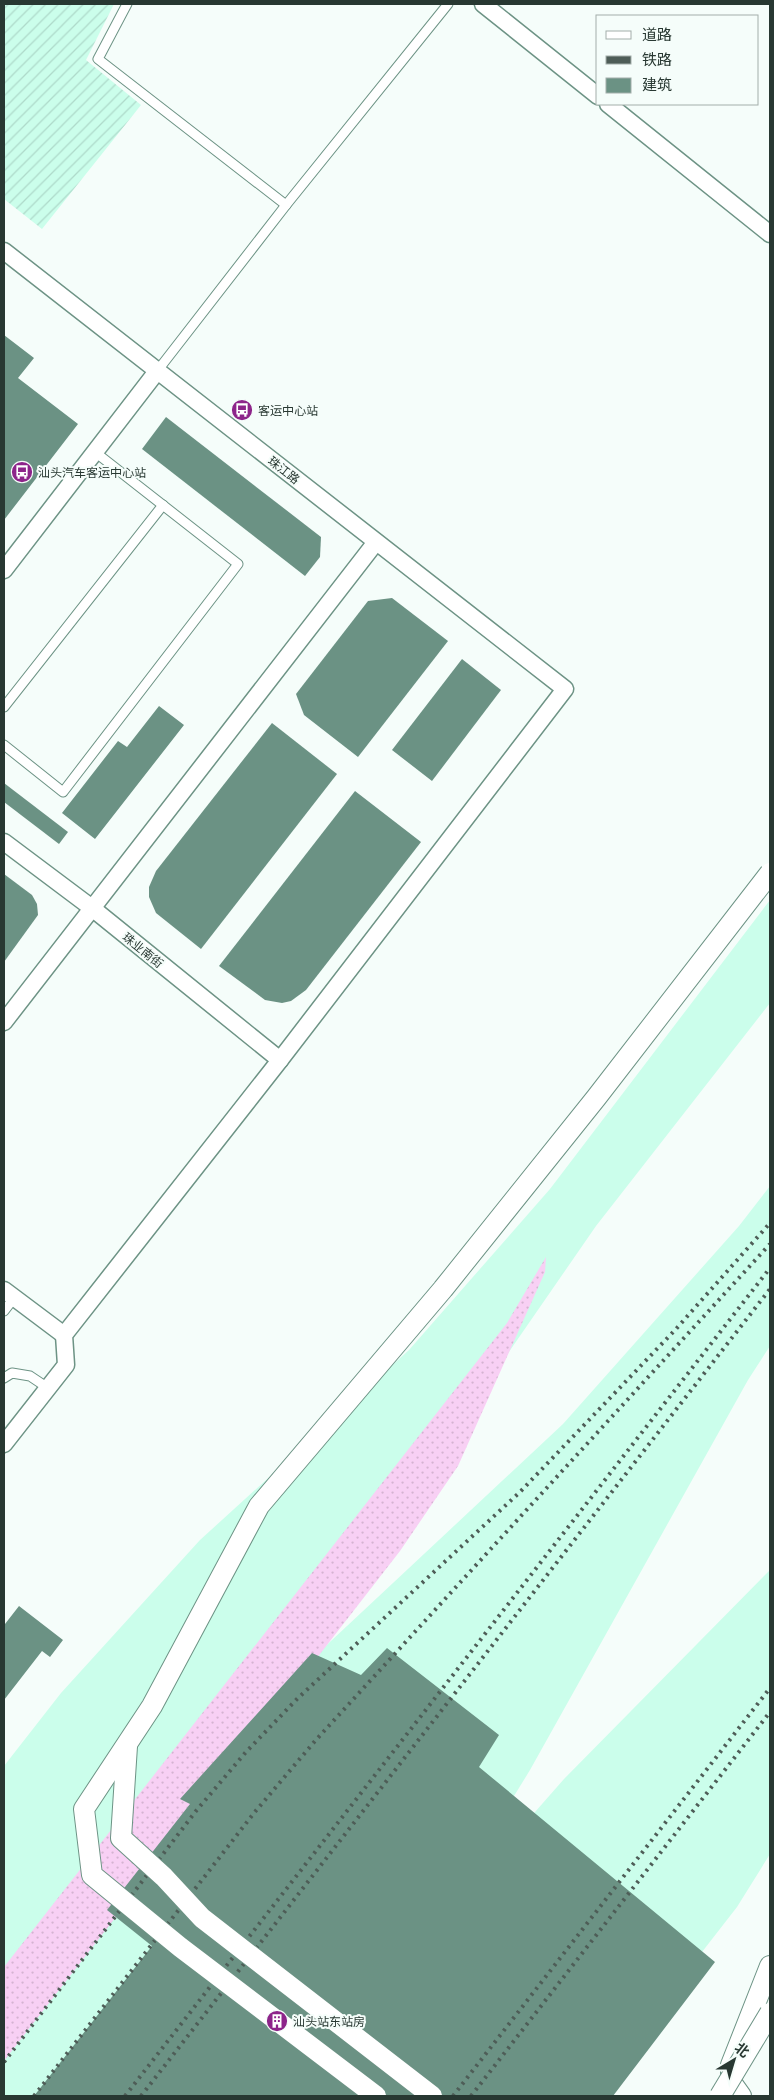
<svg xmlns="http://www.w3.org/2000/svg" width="774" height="2100" viewBox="0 0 774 2100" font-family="'Titillium Web','Noto Sans SC',sans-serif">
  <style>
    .built { fill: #cbfeeb }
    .industrial { fill: url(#industrial-furrows) }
    .grass { fill: url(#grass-dots) }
    .building { fill: #6b9284 }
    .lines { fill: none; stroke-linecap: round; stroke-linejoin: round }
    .service-casing { stroke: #6d9385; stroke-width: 11 }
    .minor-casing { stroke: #6d9385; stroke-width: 19 }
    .tertiary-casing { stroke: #6d9385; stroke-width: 22 }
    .service { stroke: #fff; stroke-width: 9 }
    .minor { stroke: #fff; stroke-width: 16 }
    .tertiary { stroke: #fff; stroke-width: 20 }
    .rail { stroke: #4e5d57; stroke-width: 4; stroke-dasharray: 2.5 5; stroke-linecap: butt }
    .tertiary-bridge-casing { stroke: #6d9385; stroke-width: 22; stroke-linecap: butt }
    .tertiary-bridge { stroke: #fff; stroke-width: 20 }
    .labels { text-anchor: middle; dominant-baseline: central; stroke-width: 4; stroke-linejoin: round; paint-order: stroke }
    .poi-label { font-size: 12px; fill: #283832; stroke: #f5fdfa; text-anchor: start }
    .street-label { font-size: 12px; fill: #283832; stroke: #f5fdfa }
  </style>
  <defs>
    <pattern id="industrial-furrows" width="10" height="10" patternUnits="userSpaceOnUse" patternTransform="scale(1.25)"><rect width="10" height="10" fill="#cbfeeb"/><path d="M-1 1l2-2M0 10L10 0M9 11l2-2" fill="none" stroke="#aedaca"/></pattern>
    <pattern id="grass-dots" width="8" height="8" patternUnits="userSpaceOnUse" patternTransform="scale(1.25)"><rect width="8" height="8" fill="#f8d0f4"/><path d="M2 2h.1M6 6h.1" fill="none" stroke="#d5b3d2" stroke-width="1.8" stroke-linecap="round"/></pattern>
  </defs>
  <rect width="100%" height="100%" fill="#f5fdfa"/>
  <path class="built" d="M770,900V1003L596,1226L327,1615L316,1655L563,1424L739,1226L770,1186V1346L748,1380L530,1770L433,1928L564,1779L770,1570V1854L737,1907L590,2096H4V1766L61,1693L200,1540L409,1350L550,1189Z"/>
  <path class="industrial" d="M4,4H114L86,60L141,105L42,229L4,199Z"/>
  <path class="grass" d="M546,1257L545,1272L458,1466L400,1551L4,2061V1967L507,1323Z"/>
  <g class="building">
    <path d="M4,335L34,358L18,378L78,424L4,520Z"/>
    <path d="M166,417L321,537L320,557L305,576L142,449Z"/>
    <path d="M392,598L448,641L358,757L304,715L296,694L368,601Z"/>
    <path d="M462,659L501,690L432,781L392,750Z"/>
    <path d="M159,706L184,725L95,839L62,813L118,741L127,747Z"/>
    <path d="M272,723L337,774L201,949L156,913L149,897V887L156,871Z"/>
    <path d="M4,783L68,832L59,844L4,802Z"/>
    <path d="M355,791L421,842L306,990L291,1001L282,1003L265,1000L219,966Z"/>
    <path d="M4,874L32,895L37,904L38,915L4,962Z"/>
    <path d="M19,1606L63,1640L50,1657L42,1651L4,1700V1623L5,1624Z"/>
    <path d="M387,1648L499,1735L479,1767L715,1962L613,2096H34L152,1946L107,1910L190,1804L180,1799L312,1653L361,1675Z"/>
  </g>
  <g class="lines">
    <g class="service-casing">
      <g id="service">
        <path d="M127,4L98,59L286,205"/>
        <path d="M158,370L286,205L448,4"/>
        <path d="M4,707L163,505"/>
        <path d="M4,745L63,792L238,564L95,452"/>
        <path d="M4,1311L14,1298"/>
        <path d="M4,1378L12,1373L30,1376L48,1388"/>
      </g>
    </g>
    <g class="minor-casing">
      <g id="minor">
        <path d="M483,4L598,96"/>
        <path d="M608,104L770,234"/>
        <path d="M4,251L565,689L280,1060L64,1335L66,1365L4,1444"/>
        <path d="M4,570L158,370"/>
        <path d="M4,842L92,908L280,1060"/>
        <path d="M4,1022L376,542"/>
        <path d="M4,1290L64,1335"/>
      </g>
    </g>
    <g class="tertiary-casing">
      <path id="tertiary" d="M741,2096L731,2082V2065L770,1966"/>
    </g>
    <use href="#service" class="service"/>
    <use href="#minor" class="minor"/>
    <use href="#tertiary" class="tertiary"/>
    <g class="rail">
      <path d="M4,2062L196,1811L246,1752L297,1699L520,1492L676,1329L770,1223"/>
      <path d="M34,2096L254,1813L315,1741L770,1244"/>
      <path d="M125,2096L770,1268"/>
      <path d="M141,2096L770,1289"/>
      <path d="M453,2096L770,1688"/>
      <path d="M471,2096L770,1712"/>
    </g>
    <g class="tertiary-bridge-casing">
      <g id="tertiary-bridge">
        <path d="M127,1746L121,1838L164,1877L202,1918L432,2096"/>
        <path d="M376,2096L180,1947L92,1875L84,1809L152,1706L259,1506L443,1289L596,1098L770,873"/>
        <path d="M720,2096L770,2013"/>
      </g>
    </g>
    <use href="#tertiary-bridge" class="tertiary-bridge"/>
  </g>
  <defs>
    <g id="bus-disc" transform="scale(1.125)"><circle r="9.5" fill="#8d248a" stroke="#f5fdfa"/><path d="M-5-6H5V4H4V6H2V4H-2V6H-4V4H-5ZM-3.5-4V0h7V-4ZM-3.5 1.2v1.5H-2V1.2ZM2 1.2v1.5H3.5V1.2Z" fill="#fff"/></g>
    <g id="building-disc" transform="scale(1.125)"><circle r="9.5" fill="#8d248a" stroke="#f5fdfa"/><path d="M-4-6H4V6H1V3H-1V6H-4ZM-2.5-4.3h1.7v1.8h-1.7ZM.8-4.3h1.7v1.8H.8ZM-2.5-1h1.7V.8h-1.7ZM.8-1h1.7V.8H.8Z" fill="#fff"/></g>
  </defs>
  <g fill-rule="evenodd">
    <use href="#bus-disc" x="242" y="410"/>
    <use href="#bus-disc" x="22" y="472"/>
    <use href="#building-disc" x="277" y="2021"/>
  </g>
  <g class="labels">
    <g class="poi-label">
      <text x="258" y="410">客运中心站</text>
      <text x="38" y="472">汕头汽车客运中心站</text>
      <text x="293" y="2021">汕头站东站房</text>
    </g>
    <g class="street-label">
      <text transform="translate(284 470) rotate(38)">珠江路</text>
      <text transform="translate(143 950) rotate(39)">珠业南街</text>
    </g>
  </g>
  <rect width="774" height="2100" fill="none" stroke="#283832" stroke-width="10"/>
  <rect x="596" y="15" width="162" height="90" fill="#f5fdfa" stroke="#a3aeaa"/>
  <rect x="606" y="31" width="25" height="8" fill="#ffffff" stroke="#a3aeaa"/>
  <text x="642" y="40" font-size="15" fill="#283832">道路</text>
  <rect x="606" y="56" width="25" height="8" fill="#4e5d57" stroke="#a3aeaa"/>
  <text x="642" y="65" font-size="15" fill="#283832">铁路</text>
  <rect x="606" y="78" width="25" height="15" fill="#6b9284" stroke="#a3aeaa"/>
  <text x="642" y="90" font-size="15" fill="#283832">建筑</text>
  <g transform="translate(734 2060) rotate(38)" stroke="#f5fdfa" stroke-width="4" paint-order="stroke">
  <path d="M0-4L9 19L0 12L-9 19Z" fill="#283832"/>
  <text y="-8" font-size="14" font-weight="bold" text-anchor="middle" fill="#283832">北</text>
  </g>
</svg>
